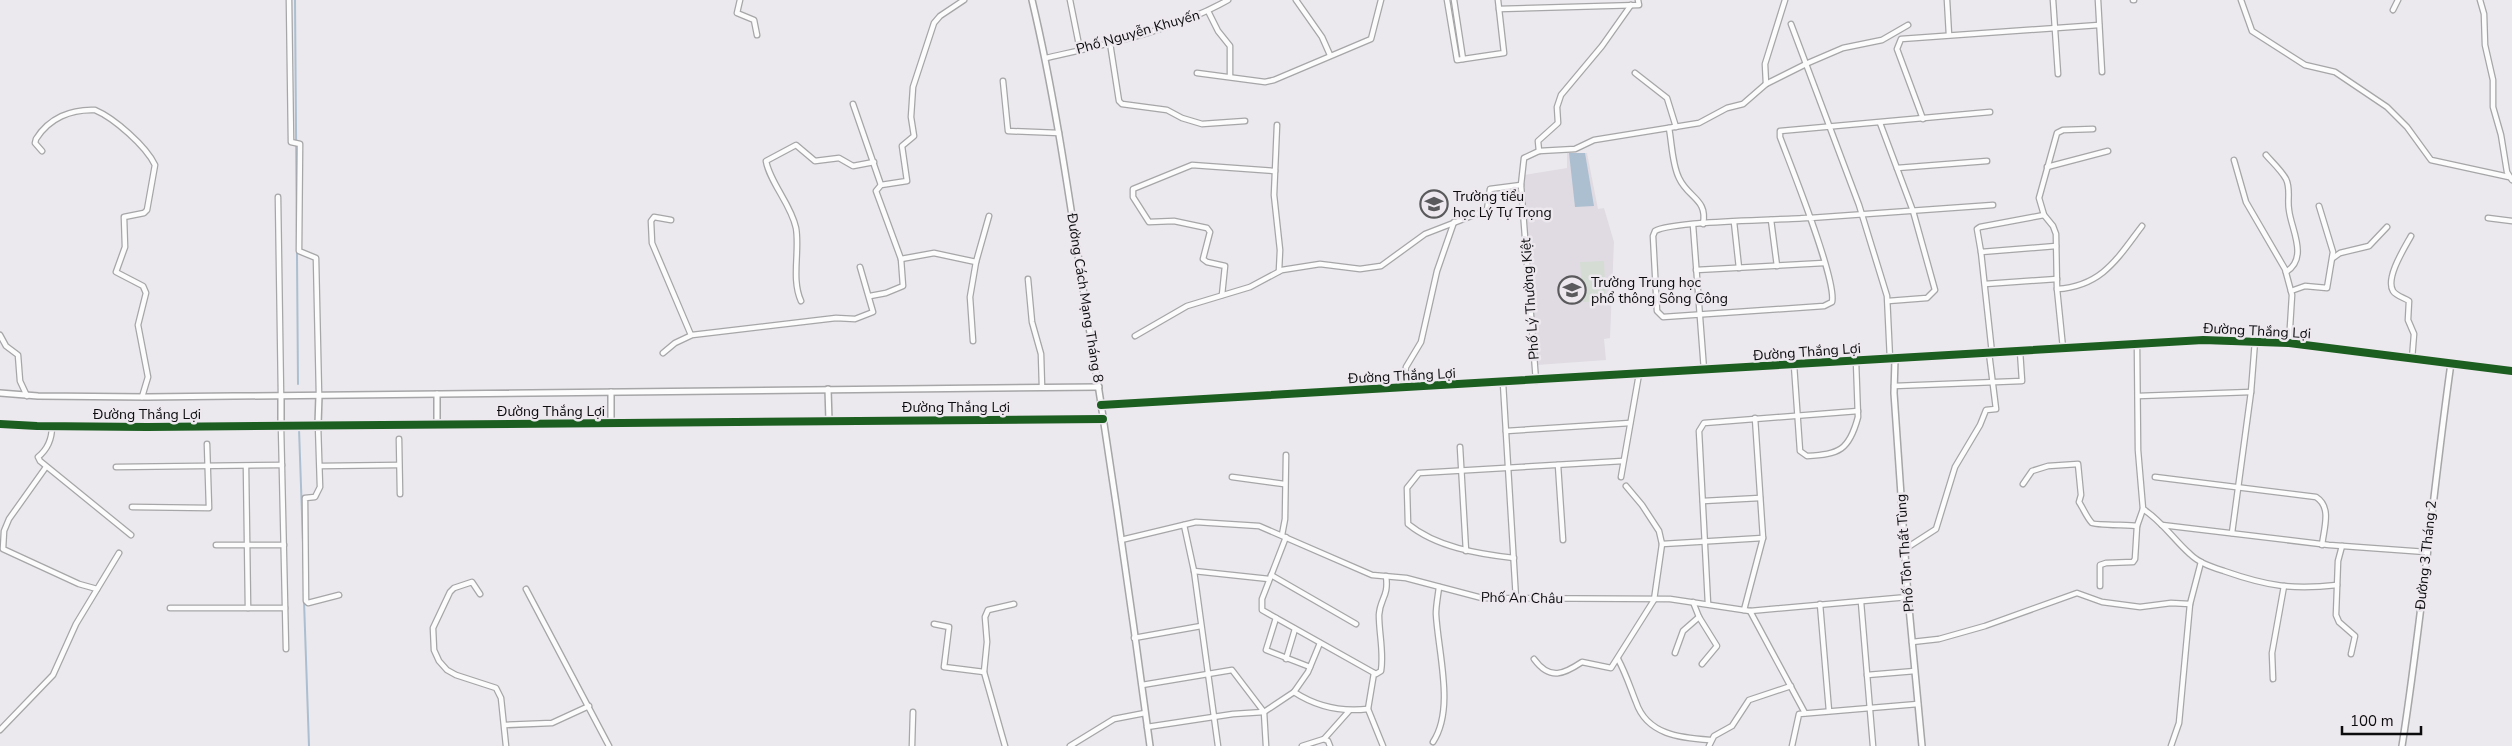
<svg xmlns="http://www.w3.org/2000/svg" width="2512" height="746" viewBox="0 0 2512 746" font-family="'Nunito Sans',sans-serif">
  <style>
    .built { fill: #e0dbe3 }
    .green { fill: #d4dcd4 }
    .water { fill: #abbfd0 }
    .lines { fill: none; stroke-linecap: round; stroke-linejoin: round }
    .stream { stroke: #abbfd0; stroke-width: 2 }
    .minor-casing { stroke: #a6a5a7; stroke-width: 7 }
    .tertiary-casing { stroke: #a6a5a7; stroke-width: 8 }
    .minor { stroke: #fcfcfc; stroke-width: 4.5 }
    .tertiary { stroke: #fcfcfc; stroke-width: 5 }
    .cycleway-casing { stroke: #ece8ee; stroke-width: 11 }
    .cycleway { stroke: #1b5e20; stroke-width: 8 }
    .labels { text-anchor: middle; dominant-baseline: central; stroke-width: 5; stroke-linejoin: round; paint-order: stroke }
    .street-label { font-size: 14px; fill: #0c0b0d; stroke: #ece8ee }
    .poi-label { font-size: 14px; fill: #0c0b0d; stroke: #ece8ee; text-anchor: start }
  </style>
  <rect width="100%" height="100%" fill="#ebe9ed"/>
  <path class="built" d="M1567,153H1587L1598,209L1604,208L1614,242L1610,338L1604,339L1606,360L1537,365L1524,175L1567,168Z"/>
  <path class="green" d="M1604,261L1606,301L1583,302L1580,262Z"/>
  <path class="water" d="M1569,153H1585L1594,206L1575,207Z"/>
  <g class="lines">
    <g class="stream">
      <path d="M295,0L298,384"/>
      <path d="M299,429L304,571"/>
      <path d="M304,601L309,746"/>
    </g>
    <g class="minor-casing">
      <g id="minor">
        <path d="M289,0L291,142L300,144L299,251L316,258L319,395"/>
        <path d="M740,0L737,13L754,20L757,35"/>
        <path d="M1070,0L1080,50"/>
        <path d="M1296,0L1322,37L1330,55"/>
        <path d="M1447,0L1457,60L1504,53L1498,0"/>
        <path d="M1454,0L1463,59"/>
        <path d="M1947,0L1949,35"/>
        <path d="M2053,0L2058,74"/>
        <path d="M2098,0L2102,72"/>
        <path d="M2133,0H2134"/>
        <path d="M2241,0L2252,31L2305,65L2335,72L2387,107L2407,127L2431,160L2509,177"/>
        <path d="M2480,0L2484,14L2485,45L2493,80V107L2501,135L2507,172L2512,180"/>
        <path d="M1499,9L1639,5L1638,0"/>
        <path d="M2393,10L2398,0"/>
        <path d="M1208,11L1218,31L1230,46V76"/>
        <path d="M1791,24L1859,205L1887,296L1890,359"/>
        <path d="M1110,43L1119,101L1122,104L1167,110L1182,118L1202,124L1245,121"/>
        <path d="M1046,58C1107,44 1173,31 1228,0"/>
        <path d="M1197,73L1265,82L1274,80L1371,39L1381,0"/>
        <path d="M1635,73L1667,98L1676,127"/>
        <path d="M1003,81L1008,131L1059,133"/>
        <path d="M1766,84L1765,64L1785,0"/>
        <path d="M853,104L881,185"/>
        <path d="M1990,112L1780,131V137C1790,164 1837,280 1832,302L1824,306L1663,317L1657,311L1653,236L1655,231C1671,221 1780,220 1806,218H1810C1871,214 1932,209 1993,205"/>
        <path d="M1923,119L1897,49L1901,39L2099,25"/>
        <path d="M1880,123L1913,211L1935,290L1927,298L1888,301"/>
        <path d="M1277,125L1274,195L1280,250L1279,271"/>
        <path d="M1669,128C1672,144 1672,164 1679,178C1688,198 1708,199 1703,224"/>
        <path d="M42,151L35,143L36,139C49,118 71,109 95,110C114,118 146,146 155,165L147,210L144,213L124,217L125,247L116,272L143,286L146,293L138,325L148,377L142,397"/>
        <path d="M1539,151L1538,141L1558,123L1557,107L1561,95L1602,46L1631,5"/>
        <path d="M2266,155C2272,162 2281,170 2286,179C2291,189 2287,200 2289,210C2291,229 2309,258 2286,272"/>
        <path d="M2234,160L2246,202L2285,269L2292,295L2289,343"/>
        <path d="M2047,167L2108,151"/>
        <path d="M1897,168L1987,161"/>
        <path d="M278,197L281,396"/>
        <path d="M2044,215L1980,227L1977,229L1981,252L2056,246"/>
        <path d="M2488,218L2512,221"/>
        <path d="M671,220L654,217L651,221L652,243L691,335"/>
        <path d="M1771,220L1777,266"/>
        <path d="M1734,222L1739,268"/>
        <path d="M1693,225L1704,370"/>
        <path d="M2411,236C2405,247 2385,278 2393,291C2396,296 2405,298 2409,301L2408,320L2414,334L2412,359"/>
        <path d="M1981,252L1992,353"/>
        <path d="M2333,258L2340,253L2369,246L2387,227"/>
        <path d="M901,259L934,253L976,262"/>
        <path d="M1696,270L1824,263"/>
        <path d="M1028,279L1032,322L1041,354L1042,387"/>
        <path d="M1985,284L2057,279"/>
        <path d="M2057,289C2102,286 2117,259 2142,226"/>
        <path d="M2291,291L2305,286L2327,288L2333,252L2319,206"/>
        <path d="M1222,295L1225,266L1207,262L1203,259L1210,232L1207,228L1174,221L1149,222L1133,197V189L1192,165L1275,171"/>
        <path d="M870,296L886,293L903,286L901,259L876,191L881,185L907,181L902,146L914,136L911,117L913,87L934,23L940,16L964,0"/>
        <path d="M801,301C791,279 800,251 796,228C791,204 770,183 766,161L796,145L815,161L839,158L853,166L874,162"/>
        <path d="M0,335L6,346L18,355L20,381L27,396"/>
        <path d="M1135,336L1187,306L1250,287L1282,270L1320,264L1360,269L1381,266L1425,234L1487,210L1490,189L1521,185"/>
        <path d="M973,341L970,297L976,262L989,216"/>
        <path d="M2063,348L2057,289L2056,234L2053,226L2044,215L2039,198L2057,133L2063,130L2093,129"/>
        <path d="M663,353L675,343L692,335L836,318L855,319L873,312L860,267"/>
        <path d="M1794,365L1800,451L1807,456C1839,454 1849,451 1858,417L1856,361"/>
        <path d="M1536,381L1521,185L1524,158L1539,151L1575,149L1594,140L1699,123L1727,108L1743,104L1766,84L1808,63L1843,48L1882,40L1908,25"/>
        <path d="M1503,383L1516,599"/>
        <path d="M1894,386L2022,381L2020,351"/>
        <path d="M1403,388L1406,367L1421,342L1437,271L1454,222"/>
        <path d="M2138,396L2251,392"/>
        <path d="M318,425L320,487L315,497L305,498L306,601L308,603L339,595"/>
        <path d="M52,426C52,439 48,449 38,457L40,461L131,535"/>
        <path d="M281,426L286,649"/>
        <path d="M1506,431L1630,423"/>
        <path d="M399,439L400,494"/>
        <path d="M1460,447L1466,551"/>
        <path d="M1558,465L1563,540"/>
        <path d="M246,466L248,608"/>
        <path d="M320,466L399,465"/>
        <path d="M46,467L9,519L4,531L3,549L79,584L97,589"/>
        <path d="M116,467L282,465"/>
        <path d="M1232,477L1284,484"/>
        <path d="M1621,477L1639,374"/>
        <path d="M2155,477L2316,497C2332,507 2324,528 2322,545"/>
        <path d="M2023,484L2032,471L2048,466L2078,464L2081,495L2079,502C2083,508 2087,518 2092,523C2094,525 2130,525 2137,526"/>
        <path d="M1703,501L1760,498"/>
        <path d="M132,507L209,508L207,444"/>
        <path d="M2143,509C2162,521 2174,540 2190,554C2199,563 2212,567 2224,571C2267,586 2292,590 2337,585"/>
        <path d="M1184,525L1194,571L1218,746"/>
        <path d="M2162,525L2329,545L2426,552"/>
        <path d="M2232,533L2251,392L2255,341"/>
        <path d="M1282,535L1285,519L1286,455"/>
        <path d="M1286,537L1262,599V610L1376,674L1381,671C1384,652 1379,634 1379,615C1380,598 1389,597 1386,576"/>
        <path d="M1121,540L1196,522L1259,526L1372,575L1406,578L1482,598L1670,599L1750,611L1908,597"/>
        <path d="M1662,544L1763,538"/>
        <path d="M216,545H284"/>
        <path d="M2342,546L2338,561L2336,615L2339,622L2355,636L2351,654"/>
        <path d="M1905,549L1936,529L1955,467L1980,425L1986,410L1996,409L1989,353"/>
        <path d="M1514,558C1478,554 1436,547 1408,524L1407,488L1419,473L1623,461"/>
        <path d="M1194,571L1269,579"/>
        <path d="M1271,575L1356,624"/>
        <path d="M2100,586V565L2106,563L2133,562L2135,559L2137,526L2143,509L2138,450L2137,344"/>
        <path d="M526,589L609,746"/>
        <path d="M480,594L472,582L454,588L450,592L433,628L434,650L439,661L447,670L456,675L496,688L501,698L506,746"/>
        <path d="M1693,602L1699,617L1717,646L1702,664"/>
        <path d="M1861,602L1873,746"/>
        <path d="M1708,604L1699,431L1704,423L1858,411"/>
        <path d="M1820,604L1829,711"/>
        <path d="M170,608H285"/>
        <path d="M1744,610L1763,538L1755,418"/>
        <path d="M1750,611L1805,713"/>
        <path d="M1276,618L1266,650L1310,667"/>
        <path d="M934,624L949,627L944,667L984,672"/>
        <path d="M1134,638L1201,626"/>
        <path d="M1912,642L1939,639L1985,626L2077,593L2102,602L2140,607L2171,603L2190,604"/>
        <path d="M1675,653L1683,631L1699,617"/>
        <path d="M1286,659L1295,629"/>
        <path d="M1534,659C1550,681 1564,674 1582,662L1611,668L1654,600L1662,544L1659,531L1642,505L1626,486"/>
        <path d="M1618,659C1626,674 1630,687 1636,702C1647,735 1681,738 1710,740"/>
        <path d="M1374,673L1368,709L1383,746"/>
        <path d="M1867,675L1915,671"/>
        <path d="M2273,679L2272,653L2284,586"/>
        <path d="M1142,685L1232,670L1264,712L1266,746"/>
        <path d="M1294,692C1317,707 1342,712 1368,709"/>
        <path d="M505,725L552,723L589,706"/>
        <path d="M1147,727L1233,714L1264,712L1294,692L1308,672L1320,643"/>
        <path d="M0,730L53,675L76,624L119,553"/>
        <path d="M1324,739L1349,711"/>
        <path d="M1433,742C1455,709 1438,652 1436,614C1436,605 1438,596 1439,587"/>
        <path d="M912,746L913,712"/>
        <path d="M1005,746L984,672L987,642L985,617L988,610L1014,604"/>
        <path d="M1070,746L1114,719L1145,713"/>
        <path d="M1302,746L1324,739L1328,741L1330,746"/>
        <path d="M1709,746L1714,736L1732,726L1749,700L1791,686"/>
        <path d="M1792,746L1799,714L1918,704"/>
        <path d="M2171,746L2179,723L2190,604L2201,562"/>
      </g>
    </g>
    <g class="tertiary-casing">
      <g id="tertiary">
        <path d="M1032,0C1055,97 1069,196 1084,295C1108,445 1130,596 1150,746"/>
        <path d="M1895,359L1894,393L1908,597L1922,746"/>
        <path d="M828,389L829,421"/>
        <path d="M611,392V423"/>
        <path d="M0,393L38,396L147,397L1099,387"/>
        <path d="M281,396V426"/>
        <path d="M1101,405L2203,340L2289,343L2512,371"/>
        <path d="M0,424L37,426L147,427L1103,419"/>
        <path d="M437,424V394"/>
        <path d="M318,425L319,395"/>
        <path d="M2402,746C2422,619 2433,491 2451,363"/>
      </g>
    </g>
    <use href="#minor" class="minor"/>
    <use href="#tertiary" class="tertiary"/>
    <g class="cycleway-casing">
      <g id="cycleway">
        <path d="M1101,405L2203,340L2289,343L2512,371"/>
        <path d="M0,424L37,426L147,427L1103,419"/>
      </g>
    </g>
    <use href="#cycleway" class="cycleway"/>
  </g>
  <defs>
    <g id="school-ring" transform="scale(1.4375)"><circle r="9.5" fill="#ece8ee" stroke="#5a595b" stroke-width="1.5"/><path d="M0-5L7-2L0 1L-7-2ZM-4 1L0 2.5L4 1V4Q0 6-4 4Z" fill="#5a595b"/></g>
  </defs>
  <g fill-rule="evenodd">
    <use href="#school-ring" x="1434" y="204"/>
    <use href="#school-ring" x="1572" y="290"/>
  </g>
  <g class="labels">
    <g class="street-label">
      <text transform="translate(1138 32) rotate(-16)">Phố Nguyễn Khuyến</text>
      <text transform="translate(1085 298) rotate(81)">Đường Cách Mạng Tháng 8</text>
      <text transform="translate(1530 299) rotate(-94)">Phố Lý Thường Kiệt</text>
      <text transform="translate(2257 331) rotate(3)">Đường Thắng Lợi</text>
      <text transform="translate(1807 352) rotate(-4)">Đường Thắng Lợi</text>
      <text transform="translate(1402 376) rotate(-3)">Đường Thắng Lợi</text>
      <text x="956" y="407">Đường Thắng Lợi</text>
      <text x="551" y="411">Đường Thắng Lợi</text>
      <text x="147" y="414">Đường Thắng Lợi</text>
      <text transform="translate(1905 553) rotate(-94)">Phố Tôn Thất Tùng</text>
      <text transform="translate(2426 555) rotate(-84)">Đường 3 Tháng 2</text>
      <text transform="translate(1522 598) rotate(1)">Phố An Châu</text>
    </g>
    <g class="poi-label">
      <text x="1453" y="196">Trường tiểu<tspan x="1453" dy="16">học Lý Tự Trọng</tspan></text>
      <text x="1591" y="282">Trường Trung học<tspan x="1591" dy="16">phổ thông Sông Công</tspan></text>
    </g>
  </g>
  <path d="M2342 726v8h79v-8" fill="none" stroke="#0c0b0d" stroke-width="2.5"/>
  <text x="2350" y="726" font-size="15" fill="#0c0b0d" stroke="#ece8ee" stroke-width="4" paint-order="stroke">100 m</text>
</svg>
